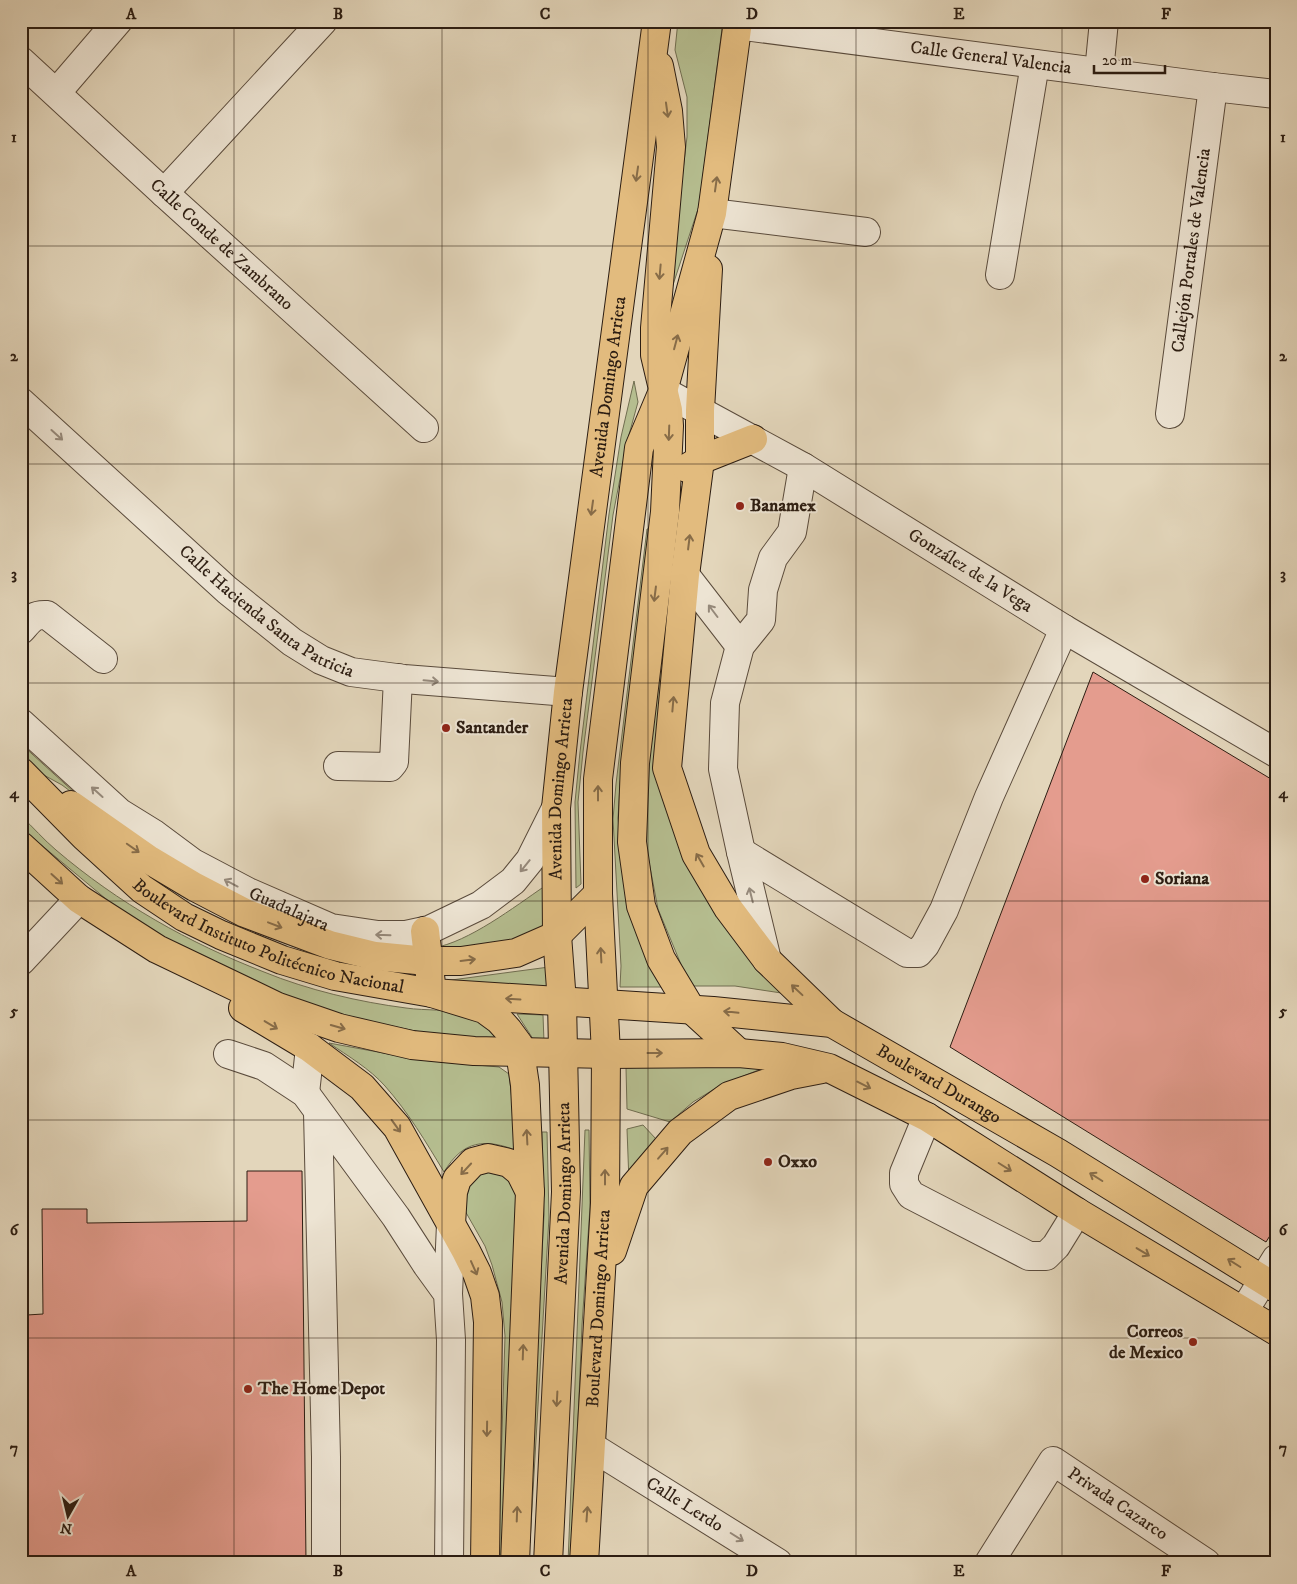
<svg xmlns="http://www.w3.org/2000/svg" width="1297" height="1584" viewBox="0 0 1297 1584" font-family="'IM FELL DW Pica',serif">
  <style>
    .green { fill: #b5bd8f; stroke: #706d50 }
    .building { fill: #e49c8e; stroke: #2c1d12 }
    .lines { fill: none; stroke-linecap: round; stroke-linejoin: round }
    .minor-casing { stroke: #5a4b3c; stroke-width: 30 }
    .major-casing { stroke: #2c1d12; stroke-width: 30 }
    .minor { stroke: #ede4d3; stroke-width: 28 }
    .major { stroke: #e2bb7e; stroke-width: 28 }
    .oneway { stroke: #876c48 }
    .oneway2 { stroke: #968a7c }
    .grid { fill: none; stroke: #2c1d12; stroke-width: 1; stroke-opacity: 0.55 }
    .poi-dot { fill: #8f2418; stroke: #ede4d3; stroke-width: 2 }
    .labels { text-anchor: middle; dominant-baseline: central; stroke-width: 4; stroke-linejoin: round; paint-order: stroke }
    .street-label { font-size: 18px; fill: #2c1d12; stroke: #ede4d3 }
    .poi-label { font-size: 18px; font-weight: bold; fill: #2c1d12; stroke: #ede4d3; text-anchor: start }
    .neatline { fill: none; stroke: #2c1d12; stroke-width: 2 }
    .grid-label { font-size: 16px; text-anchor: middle; font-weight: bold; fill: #2c1d12 }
  </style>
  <rect width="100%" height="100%" fill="#e3d6bb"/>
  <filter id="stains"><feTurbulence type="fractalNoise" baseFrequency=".004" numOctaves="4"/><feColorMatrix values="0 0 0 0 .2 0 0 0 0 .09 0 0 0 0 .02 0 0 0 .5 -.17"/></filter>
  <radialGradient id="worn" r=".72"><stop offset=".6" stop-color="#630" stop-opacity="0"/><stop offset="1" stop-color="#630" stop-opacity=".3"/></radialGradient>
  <g class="green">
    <path d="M678,21H723L699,206L667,303L687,137V97L675,50Z"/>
    <path d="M634,381L638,402L627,442L613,515L583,752L578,802L581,884L576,888L575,802L580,752L609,514L621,437Z"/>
    <path d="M686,482L667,786L788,994L735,986H690L658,909L645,841V778L682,486Z"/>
    <path d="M647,529H651L620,784L618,818L622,859L662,987H620L621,966L613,819L616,784Z"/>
    <path d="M21,744L86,803L62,785L22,763Z"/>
    <path d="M21,816C33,827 44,840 56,850C118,903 189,943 264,972C308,990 359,1002 406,1008C426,1011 448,1008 466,1016C480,1021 490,1029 499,1040L425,1033L348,1017L302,1003L218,969L118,909L21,828Z"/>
    <path d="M545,886L547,929L527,936L442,959L433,948C469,942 514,907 545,886Z"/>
    <path d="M549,967L551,992L444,981Z"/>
    <path d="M517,1014L543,1015L544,1042H535Z"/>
    <path d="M329,1043L421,1060L499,1067L509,1074L518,1151C485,1138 463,1140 444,1172C426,1142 408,1112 385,1086C370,1069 348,1056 329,1043Z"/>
    <path d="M667,1066H744L761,1069L721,1085L693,1102L670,1122L627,1109L626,1068Z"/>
    <path d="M643,1125L656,1139L629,1182L627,1129Z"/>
    <path d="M585,1130H589L590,1207L582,1325L572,1563H568Z"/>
    <path d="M542,1132H547L549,1217L530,1543H527L544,1215Z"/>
    <path d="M492,1165L520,1189L507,1409L502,1563H498L505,1336L502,1302L492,1265L485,1246L460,1202L461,1187Z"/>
  </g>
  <g class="building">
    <path d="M1093,672L1276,782V1226L1266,1242L950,1047Z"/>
    <path d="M247,1171H302L306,1563H26L27,1315L43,1314L42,1209H87V1223L247,1221Z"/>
  </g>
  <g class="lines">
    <g class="minor-casing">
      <g id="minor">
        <path id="s1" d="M737,25L1213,87L1276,94"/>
        <path id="s2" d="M21,61L164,193L424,428"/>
        <path d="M1099,72L1104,21"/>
        <path d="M57,92L118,21"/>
        <path d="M164,193L323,21"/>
        <path d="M712,213L866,232"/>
        <path d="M1000,275L1035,64"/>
        <path id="s3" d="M663,391L803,467L1064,629L1276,753"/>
        <path id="s4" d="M21,402L227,590L292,642L321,660L351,672L404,679L568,692"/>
        <path id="s5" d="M1170,414L1213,87"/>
        <path d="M685,575L740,646"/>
        <path d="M21,630C30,620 33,614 47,615L103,659"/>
        <path id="s6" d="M21,723L120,813L154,834L193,863L248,892L331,928L378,935H406L429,930L481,905L513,881L530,860L556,808"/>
        <path d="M338,766L390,767L394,762L398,678"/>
        <path d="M741,852L907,953H918L925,945L944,910L989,797L1064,629"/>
        <path d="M767,960L741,852L723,769L725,703L740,646L761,620L763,590L773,558L792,532L803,467"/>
        <path d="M21,961L79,899"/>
        <path d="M228,1054L264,1066L305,1093L396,1217L427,1265L448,1294L451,1340L449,1563"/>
        <path d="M305,1093L310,1048"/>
        <path d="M318,1112L326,1457V1563"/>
        <path d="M927,1117L904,1173V1184L911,1195L1029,1256H1046L1056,1246L1077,1212"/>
        <path d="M448,1294L451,1224"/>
        <path d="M1244,1311L1276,1259"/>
        <path id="s7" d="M592,1447L778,1563"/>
        <path id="s8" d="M989,1563L1053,1461L1206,1563"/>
      </g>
    </g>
    <g class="major-casing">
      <g id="major">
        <path d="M659,66L668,111L671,147L655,328V355L668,410L669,426L665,512L635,763L632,842L641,906L661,959L691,1009L739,1053"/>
        <path d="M708,269L700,410V460L685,575L667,768L696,854L728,908L767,960L832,1023"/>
        <path d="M687,468L700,460L753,439"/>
        <path id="s9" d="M21,772L85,837L142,889L184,917L221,935L282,960L335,976L432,993L713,1011L832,1023L1058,1153L1276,1288"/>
        <path d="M71,805L148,859L195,887L245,913L330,945L375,956L427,961H461L516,953L557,935L598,894"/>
        <path d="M21,846L79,899L157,949L278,1007L339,1028L412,1045L474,1051L606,1054L739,1053L782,1057L829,1068L927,1117L1077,1212L1276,1331"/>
        <path d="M425,931L432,993L484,1009L499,1020L508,1030L519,1045L525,1085L530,1192L515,1563"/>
        <path d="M243,1008L310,1048L362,1087L397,1127L466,1251L477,1273L485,1296L488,1322L485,1563"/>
        <path d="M451,1224L453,1192L457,1179L473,1162L488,1158L509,1163L520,1172L530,1192"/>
        <path d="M612,1251L634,1186L680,1132L729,1096L791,1075L822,1069"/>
        <path id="s10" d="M548,1563L566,1192L562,1002L557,935L556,808L568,692L657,21"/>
        <path id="s11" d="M584,1563L605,1203L606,1054L598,894V779L639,448L663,391L712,213L738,21"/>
      </g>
    </g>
    <use href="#minor" class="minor"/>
    <use href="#major" class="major"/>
  </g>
  <defs><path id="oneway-shaft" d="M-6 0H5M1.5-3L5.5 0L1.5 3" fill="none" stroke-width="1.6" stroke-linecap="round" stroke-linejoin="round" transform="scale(1.25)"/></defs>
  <g class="oneway">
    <use href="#oneway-shaft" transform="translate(667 110) rotate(82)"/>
    <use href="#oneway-shaft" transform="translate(637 174) rotate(98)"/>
    <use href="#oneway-shaft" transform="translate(716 184) rotate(-82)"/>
    <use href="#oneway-shaft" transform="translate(660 272) rotate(95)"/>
    <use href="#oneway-shaft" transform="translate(676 342) rotate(-75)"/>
    <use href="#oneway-shaft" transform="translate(669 433) rotate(92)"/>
    <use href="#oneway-shaft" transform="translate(592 508) rotate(98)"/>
    <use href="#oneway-shaft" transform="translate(689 542) rotate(-83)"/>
    <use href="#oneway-shaft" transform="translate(655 594) rotate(97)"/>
    <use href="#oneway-shaft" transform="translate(673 704) rotate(-85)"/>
    <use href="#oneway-shaft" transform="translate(598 793) rotate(-90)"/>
    <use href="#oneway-shaft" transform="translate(133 848) rotate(35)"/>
    <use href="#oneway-shaft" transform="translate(700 860) rotate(-120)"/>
    <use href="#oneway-shaft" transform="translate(57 879) rotate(42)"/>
    <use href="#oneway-shaft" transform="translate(275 925) rotate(21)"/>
    <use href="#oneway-shaft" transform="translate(601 955) rotate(-93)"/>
    <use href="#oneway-shaft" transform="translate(468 960) rotate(-7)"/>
    <use href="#oneway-shaft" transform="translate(797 990) rotate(-137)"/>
    <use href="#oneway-shaft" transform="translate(513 999) rotate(-176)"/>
    <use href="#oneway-shaft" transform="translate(731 1012) rotate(-174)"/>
    <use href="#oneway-shaft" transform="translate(271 1025) rotate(31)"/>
    <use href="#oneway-shaft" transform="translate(338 1027) rotate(16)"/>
    <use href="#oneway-shaft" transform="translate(655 1053)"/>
    <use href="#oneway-shaft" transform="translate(864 1085) rotate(27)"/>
    <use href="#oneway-shaft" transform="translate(396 1126) rotate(54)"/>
    <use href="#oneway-shaft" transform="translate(527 1137) rotate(-93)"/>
    <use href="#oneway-shaft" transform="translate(663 1153) rotate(-49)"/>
    <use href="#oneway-shaft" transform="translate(1005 1167) rotate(32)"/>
    <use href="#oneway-shaft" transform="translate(466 1169) rotate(133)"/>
    <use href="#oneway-shaft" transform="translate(605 1177) rotate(-90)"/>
    <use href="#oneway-shaft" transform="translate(1096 1177) rotate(-148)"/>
    <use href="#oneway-shaft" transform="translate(1143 1252) rotate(31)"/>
    <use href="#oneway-shaft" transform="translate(1234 1263) rotate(-148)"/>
    <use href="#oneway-shaft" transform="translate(474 1268) rotate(66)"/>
    <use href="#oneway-shaft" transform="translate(523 1352) rotate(-88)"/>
    <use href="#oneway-shaft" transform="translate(557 1399) rotate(93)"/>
    <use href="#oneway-shaft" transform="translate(487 1429) rotate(91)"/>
    <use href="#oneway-shaft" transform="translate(517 1514) rotate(-88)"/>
    <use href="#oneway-shaft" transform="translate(587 1514) rotate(-86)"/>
  </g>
  <g class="oneway2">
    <use href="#oneway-shaft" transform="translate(57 435) rotate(42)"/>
    <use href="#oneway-shaft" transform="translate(713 611) rotate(-127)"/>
    <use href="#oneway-shaft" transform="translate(431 681) rotate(5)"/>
    <use href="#oneway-shaft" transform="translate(97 792) rotate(-138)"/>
    <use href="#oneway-shaft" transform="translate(525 866) rotate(129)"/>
    <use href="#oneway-shaft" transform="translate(231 883) rotate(-152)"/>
    <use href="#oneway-shaft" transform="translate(751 895) rotate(-104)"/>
    <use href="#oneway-shaft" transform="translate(383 935) rotate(-178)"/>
    <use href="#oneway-shaft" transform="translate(737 1537) rotate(32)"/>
  </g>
  <path class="grid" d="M234,21V1563M442,21V1563M648,21V1563M856,21V1563M1062,21V1563M21,246H1276M21,464H1276M21,683H1276M21,901H1276M21,1120H1276M21,1338H1276"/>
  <g class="poi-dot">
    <circle cx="740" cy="506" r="5"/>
    <circle cx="446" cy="728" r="5"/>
    <circle cx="1145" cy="879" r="5"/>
    <circle cx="768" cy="1162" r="5"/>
    <circle cx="1193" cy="1342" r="5"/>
    <circle cx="248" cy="1389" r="5"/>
  </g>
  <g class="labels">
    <g class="street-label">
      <text stroke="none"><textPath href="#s1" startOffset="256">Calle General Valencia</textPath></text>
      <text stroke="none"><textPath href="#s2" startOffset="272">Calle Conde de Zambrano</textPath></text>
      <text stroke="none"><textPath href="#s5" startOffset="165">Callejón Portales de Valencia</textPath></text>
      <text stroke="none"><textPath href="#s10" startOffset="1180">Avenida Domingo Arrieta</textPath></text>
      <text stroke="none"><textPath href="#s3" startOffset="356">González de la Vega</textPath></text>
      <text stroke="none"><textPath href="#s4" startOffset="324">Calle Hacienda Santa Patricia</textPath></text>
      <text stroke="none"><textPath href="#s10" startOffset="775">Avenida Domingo Arrieta</textPath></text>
      <text stroke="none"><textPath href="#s6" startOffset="329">Guadalajara</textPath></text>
      <text stroke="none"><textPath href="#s9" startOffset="305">Boulevard Instituto Politécnico Nacional</textPath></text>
      <text stroke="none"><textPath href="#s9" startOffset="1004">Boulevard Durango</textPath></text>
      <text stroke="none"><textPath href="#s10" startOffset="370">Avenida Domingo Arrieta</textPath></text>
      <text stroke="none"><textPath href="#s11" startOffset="255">Boulevard Domingo Arrieta</textPath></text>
      <text stroke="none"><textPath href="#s8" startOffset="198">Privada Cazarco</textPath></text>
      <text stroke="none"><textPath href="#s7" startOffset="109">Calle Lerdo</textPath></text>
    </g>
    <g class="poi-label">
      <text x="750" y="506">Banamex</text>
      <text x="456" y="728">Santander</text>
      <text x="1155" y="879">Soriana</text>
      <text x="778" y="1162">Oxxo</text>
      <text x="1183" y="1332" text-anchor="end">Correos<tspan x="1183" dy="21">de Mexico</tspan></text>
      <text x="258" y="1389">The Home Depot</text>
    </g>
  </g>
  <rect width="1297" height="1584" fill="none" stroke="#e3d6bb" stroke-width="55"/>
  <g transform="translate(68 1516) rotate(188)" stroke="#ede4d3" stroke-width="4" paint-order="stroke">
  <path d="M0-4L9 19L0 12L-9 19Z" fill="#2c1d12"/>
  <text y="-8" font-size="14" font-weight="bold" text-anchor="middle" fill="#2c1d12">N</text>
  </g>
  <path d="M1094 65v8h71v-8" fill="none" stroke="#2c1d12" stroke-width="2.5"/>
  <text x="1102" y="65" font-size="15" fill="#2c1d12" stroke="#ede4d3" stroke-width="4" paint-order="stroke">20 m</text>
  <rect x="28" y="28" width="1242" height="1528" class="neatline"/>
  <g class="grid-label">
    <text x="131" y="19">A</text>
    <text x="338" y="19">B</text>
    <text x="545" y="19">C</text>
    <text x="752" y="19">D</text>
    <text x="959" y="19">E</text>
    <text x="1166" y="19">F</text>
    <text x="14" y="142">1</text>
    <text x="1283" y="142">1</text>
    <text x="14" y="361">2</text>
    <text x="1283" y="361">2</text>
    <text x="14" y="579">3</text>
    <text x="1283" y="579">3</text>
    <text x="14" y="798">4</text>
    <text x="1283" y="798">4</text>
    <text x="14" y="1016">5</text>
    <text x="1283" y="1016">5</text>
    <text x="14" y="1235">6</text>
    <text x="1283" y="1235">6</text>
    <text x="14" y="1453">7</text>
    <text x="1283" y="1453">7</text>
    <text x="131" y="1576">A</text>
    <text x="338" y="1576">B</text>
    <text x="545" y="1576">C</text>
    <text x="752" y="1576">D</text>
    <text x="959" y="1576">E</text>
    <text x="1166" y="1576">F</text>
  </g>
  <rect width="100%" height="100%" filter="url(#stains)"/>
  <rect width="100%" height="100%" fill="url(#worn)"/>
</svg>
